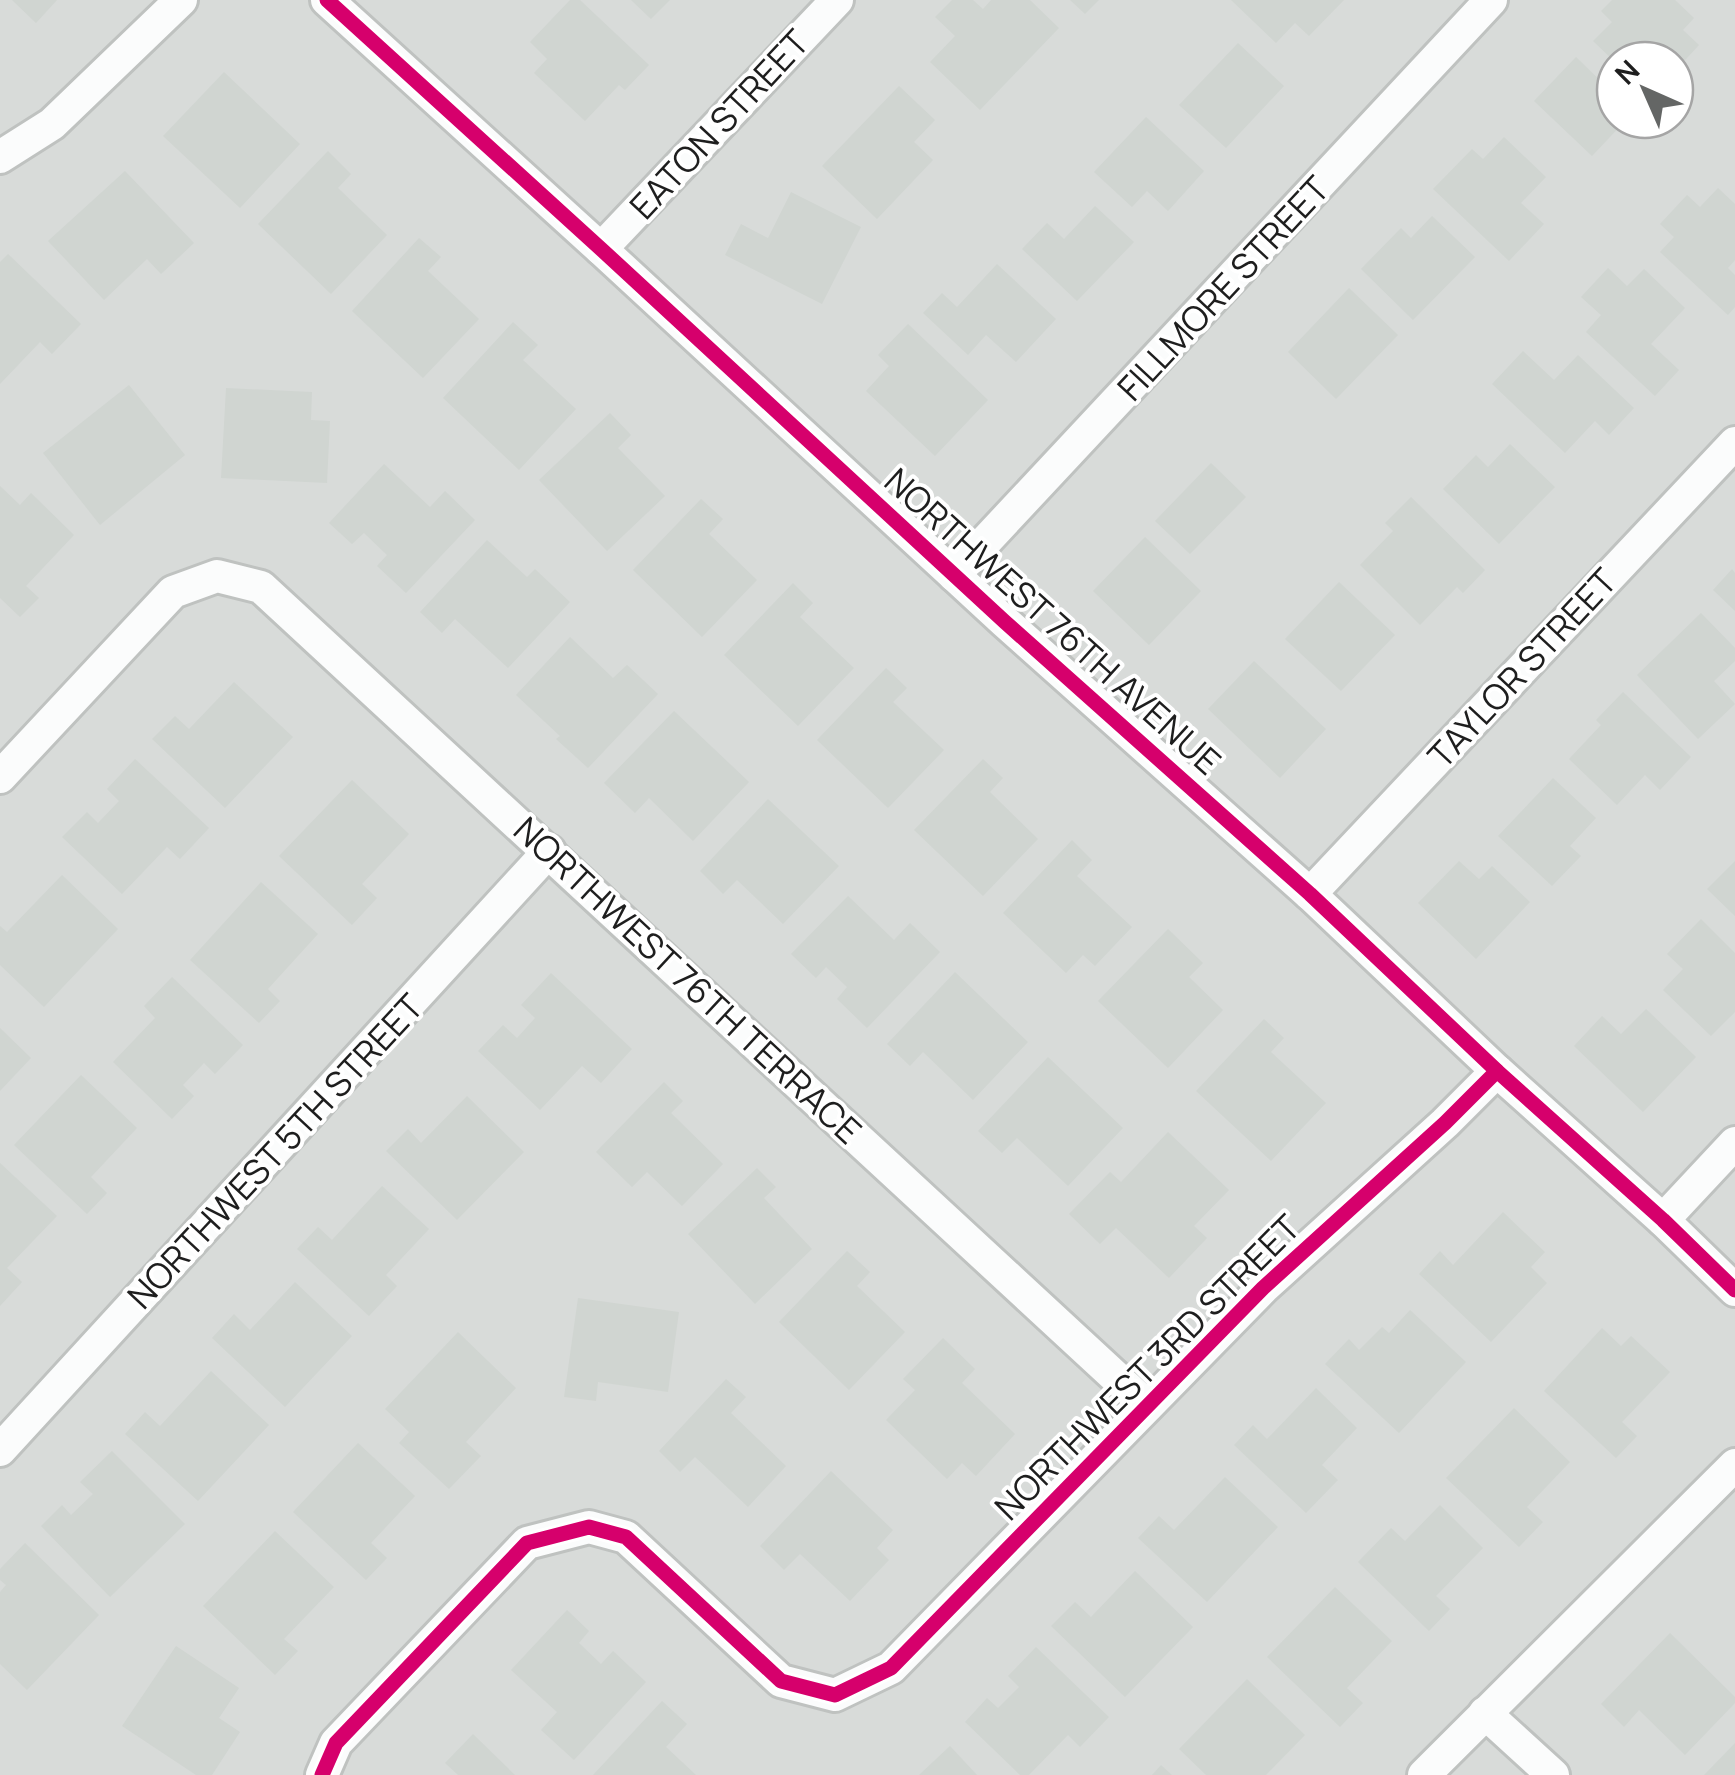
<svg xmlns="http://www.w3.org/2000/svg" width="1735" height="1775" viewBox="0 0 1735 1775" font-family="Manrope,sans-serif">
  <style>
    .residential { fill: #d8dbd9; fill-rule: evenodd }
    .building { fill: #d0d5d1 }
    .lines { fill: none; stroke-linecap: round; stroke-linejoin: round }
    .street-casing { stroke: #bfc2c0; stroke-width: 38 }
    .street { stroke: #fbfcfc; stroke-width: 32 }
    .cycleway-casing { stroke: #fff; stroke-width: 21 }
    .cycleway { stroke: #d6006c; stroke-width: 15 }
    .labels { text-anchor: middle; dominant-baseline: central; stroke-width: 8; stroke-linejoin: round; paint-order: stroke }
    .street-label { font-size: 35px; fill: #1e1e1e; stroke: #fff }
  </style>
  <rect width="100%" height="100%" fill="#e7ece8"/>
  <path class="residential" d="M0,0H1735V1775H0ZM1615,60H1675V120H1615Z"/>
  <g class="building">
    <path d="M12,0H57L36,23Z"/>
    <path d="M570,0H580L649,65L625,90L619,85L585,121L534,73L547,59L530,42Z"/>
    <path d="M631,0H670L651,19Z"/>
    <path d="M952,0H973L983,9L991,0H1030L1059,28L980,110L930,62L955,36L935,17Z"/>
    <path d="M1070,0H1099L1085,14Z"/>
    <path d="M1231,0H1344L1309,36L1295,23L1276,43Z"/>
    <path d="M1612,0H1675L1694,18L1683,30L1699,45L1675,71V60H1613L1593,41L1612,22L1601,11Z"/>
    <path d="M1238,43L1284,86L1226,148L1179,105Z"/>
    <path d="M1576,57L1615,95V120H1626L1592,156L1534,101Z"/>
    <path d="M224,72L300,144L240,208L163,136Z"/>
    <path d="M899,86L935,120L914,142L933,160L877,219L822,166Z"/>
    <path d="M1146,117L1204,171L1168,211L1147,191L1132,207L1094,172Z"/>
    <path d="M1504,137L1546,177L1521,203L1544,224L1509,261L1433,189L1472,149L1483,159Z"/>
    <path d="M328,151L351,174L338,188L387,235L331,294L258,224Z"/>
    <path d="M125,171L194,243L161,274L147,259L104,300L48,241Z"/>
    <path d="M1718,188L1735,204V260L1728,268L1735,275V307L1728,315L1660,252L1674,237L1660,224L1687,195L1700,207Z"/>
    <path d="M791,192L861,227L822,304L725,255L741,224L768,238Z"/>
    <path d="M1095,206L1134,242L1077,301L1022,249L1047,223L1064,239Z"/>
    <path d="M1432,216L1475,257L1413,320L1361,269L1401,228L1411,238Z"/>
    <path d="M419,238L441,257L428,271L479,319L423,378L352,311Z"/>
    <path d="M8,254L81,324L52,354L40,342L0,384V262Z"/>
    <path d="M997,264L1056,319L1016,362L986,335L968,355L923,313L942,293L957,307Z"/>
    <path d="M1608,268L1627,286L1644,269L1685,308L1651,344L1679,370L1655,396L1586,332L1601,315L1581,297Z"/>
    <path d="M1349,288L1398,335L1336,399L1288,352Z"/>
    <path d="M513,322L538,345L523,360L576,409L519,470L443,398Z"/>
    <path d="M908,324L988,400L935,456L866,391L889,366L878,355Z"/>
    <path d="M1523,351L1554,380L1578,355L1634,408L1609,435L1595,421L1565,453L1492,384Z"/>
    <path d="M129,385L185,455L100,525L43,453Z"/>
    <path d="M226,388L312,392L311,420L330,421L327,483L221,478Z"/>
    <path d="M610,413L631,435L618,448L665,496L607,551L539,480Z"/>
    <path d="M1510,444L1555,487L1499,544L1443,489L1476,455L1488,467Z"/>
    <path d="M1211,463L1246,497L1190,554L1155,521Z"/>
    <path d="M384,464L430,507L445,491L475,520L406,593L377,566L387,555L364,533L352,544L329,523Z"/>
    <path d="M0,486L20,505L31,493L74,535L26,586L39,598L20,617L0,598Z"/>
    <path d="M1411,497L1485,570L1463,593L1457,587L1420,625L1360,565L1393,531L1385,523Z"/>
    <path d="M701,499L723,519L709,534L757,580L702,637L633,570Z"/>
    <path d="M1145,537L1201,591L1149,645L1093,591Z"/>
    <path d="M487,540L527,577L535,569L570,602L508,668L455,619L442,633L420,612Z"/>
    <path d="M1732,569L1735,573V611L1713,590Z"/>
    <path d="M1339,582L1395,635L1341,691L1285,639Z"/>
    <path d="M793,583L813,603L800,617L854,668L798,726L724,655Z"/>
    <path d="M1701,613L1735,648V661L1714,681L1735,704L1698,739L1637,675Z"/>
    <path d="M570,637L613,678L627,665L658,694L588,768L556,739L560,736L516,695Z"/>
    <path d="M1254,661L1326,729L1280,778L1208,709Z"/>
    <path d="M886,668L907,688L893,702L944,750L888,808L817,740Z"/>
    <path d="M234,682L293,737L225,808L152,739L175,716L189,729Z"/>
    <path d="M1623,692L1691,757L1660,790L1645,775L1617,805L1569,759L1601,725L1596,720Z"/>
    <path d="M674,711L749,782L693,841L649,798L635,813L604,783Z"/>
    <path d="M135,759L209,828L180,859L167,847L122,894L62,837L87,812L98,823L119,801L107,789Z"/>
    <path d="M983,759L1003,778L990,792L1038,839L983,896L914,830Z"/>
    <path d="M1553,778L1596,818L1570,846L1581,856L1552,886L1498,836Z"/>
    <path d="M352,780L409,834L362,884L377,898L352,925L279,856Z"/>
    <path d="M768,799L839,866L783,924L737,880L723,894L700,871Z"/>
    <path d="M1072,840L1092,860L1077,876L1132,927L1095,966L1083,955L1066,973L1003,913Z"/>
    <path d="M1459,861L1479,879L1492,866L1530,902L1476,959L1418,903Z"/>
    <path d="M1735,861V916L1707,889Z"/>
    <path d="M62,875L118,929L44,1007L0,965V926L7,932Z"/>
    <path d="M261,882L318,934L268,989L280,1001L259,1023L190,960Z"/>
    <path d="M848,896L894,940L910,923L940,952L867,1028L837,999L847,987L826,967L816,978L791,954Z"/>
    <path d="M1701,919L1735,953V1012L1711,1036L1663,990L1683,969L1667,954Z"/>
    <path d="M1168,929L1203,963L1189,977L1223,1010L1168,1068L1098,1001Z"/>
    <path d="M955,972L1028,1042L973,1100L923,1052L910,1066L887,1044Z"/>
    <path d="M551,973L632,1049L601,1083L582,1066L540,1110L478,1051L503,1025L517,1038L535,1018L521,1005Z"/>
    <path d="M172,977L243,1045L215,1074L204,1063L183,1085L194,1096L172,1119L113,1062L155,1018L144,1006Z"/>
    <path d="M1646,1009L1696,1057L1643,1112L1574,1046L1602,1016L1621,1034Z"/>
    <path d="M1264,1019L1284,1038L1271,1052L1326,1103L1271,1161L1196,1091Z"/>
    <path d="M0,1028L31,1058L0,1091Z"/>
    <path d="M1048,1057L1123,1128L1068,1186L1017,1138L1002,1153L978,1131Z"/>
    <path d="M81,1075L137,1128L91,1177L107,1193L87,1214L14,1145Z"/>
    <path d="M664,1082L683,1101L671,1113L723,1164L682,1206L647,1172L632,1187L596,1152Z"/>
    <path d="M467,1096L524,1152L457,1220L386,1151L408,1129L421,1143Z"/>
    <path d="M1168,1132L1229,1190L1194,1226L1207,1238L1169,1278L1116,1228L1100,1244L1069,1214L1110,1172L1121,1182Z"/>
    <path d="M0,1163L57,1216L7,1268L22,1282L0,1306Z"/>
    <path d="M757,1168L776,1187L764,1198L812,1249L755,1304L688,1234Z"/>
    <path d="M382,1186L429,1229L386,1275L397,1286L369,1316L297,1249L318,1227L332,1240Z"/>
    <path d="M1503,1212L1545,1252L1531,1267L1547,1283L1491,1342L1419,1274L1440,1251L1453,1265Z"/>
    <path d="M847,1251L870,1272L857,1286L905,1332L849,1390L779,1322Z"/>
    <path d="M295,1282L352,1336L285,1407L212,1338L234,1314L250,1330Z"/>
    <path d="M578,1298L679,1312L668,1392L598,1382L596,1401L564,1397Z"/>
    <path d="M1410,1310L1466,1362L1399,1433L1325,1364L1349,1339L1359,1350L1382,1327L1389,1333Z"/>
    <path d="M1602,1328L1621,1346L1631,1336L1670,1372L1622,1422L1637,1436L1616,1458L1544,1391Z"/>
    <path d="M458,1332L516,1388L466,1442L481,1456L449,1489L399,1443L409,1432L385,1409Z"/>
    <path d="M943,1338L975,1369L962,1383L1015,1434L976,1476L962,1463L947,1479L886,1420L915,1390L903,1379Z"/>
    <path d="M211,1371L269,1425L198,1501L125,1434L145,1412L160,1426Z"/>
    <path d="M726,1379L746,1397L731,1413L786,1466L748,1507L695,1457L680,1472L659,1451Z"/>
    <path d="M1316,1388L1357,1428L1322,1465L1338,1480L1306,1513L1234,1445L1253,1425L1267,1439Z"/>
    <path d="M1514,1408L1570,1462L1527,1507L1543,1522L1519,1547L1446,1478Z"/>
    <path d="M358,1443L415,1496L371,1543L387,1558L366,1580L293,1512Z"/>
    <path d="M112,1451L185,1524L110,1597L41,1526L62,1505L71,1515L93,1494L80,1482Z"/>
    <path d="M831,1471L893,1530L877,1548L889,1560L850,1601L800,1554L784,1570L760,1546Z"/>
    <path d="M1225,1477L1278,1527L1207,1602L1138,1538L1159,1516L1174,1530Z"/>
    <path d="M1440,1505L1483,1548L1436,1596L1450,1609L1429,1631L1358,1562L1391,1528L1405,1541Z"/>
    <path d="M275,1531L334,1587L284,1639L298,1651L275,1675L203,1606Z"/>
    <path d="M25,1543L99,1615L27,1690L0,1664V1592L6,1585L0,1580V1569Z"/>
    <path d="M1135,1571L1193,1627L1125,1697L1051,1626L1075,1602L1091,1617Z"/>
    <path d="M1335,1587L1392,1641L1347,1688L1363,1703L1340,1727L1267,1657Z"/>
    <path d="M567,1610L589,1631L579,1643L601,1664L613,1651L646,1682L574,1760L541,1730L557,1712L511,1670Z"/>
    <path d="M1670,1633L1735,1697V1703L1685,1755L1639,1710L1624,1727L1601,1704Z"/>
    <path d="M176,1646L239,1688L219,1718L240,1732L212,1775H196L122,1726Z"/>
    <path d="M1036,1647L1109,1717L1080,1747L1068,1735L1029,1775H1020L965,1722L987,1698L998,1708L1019,1687L1008,1676Z"/>
    <path d="M1247,1679L1305,1735L1266,1775H1206L1179,1749Z"/>
    <path d="M662,1701L687,1724L666,1747L696,1775H593Z"/>
    <path d="M473,1734L515,1775H458L445,1763Z"/>
    <path d="M1735,1743V1775H1704Z"/>
    <path d="M950,1746L977,1775H919Z"/>
    <path d="M1161,1765L1172,1775H1152Z"/>
  </g>
  <g class="lines">
    <g class="street-casing">
      <g id="street">
        <path d="M327,0L601,249L1005,622L1310,894L1497,1071L1663,1220L1735,1290"/>
        <path d="M0,157L52,124L181,0"/>
        <path d="M601,249L837,0"/>
        <path d="M954,575L1491,0"/>
        <path d="M0,777L173,592L217,576L261,587L1147,1406"/>
        <path d="M1310,894L1735,443"/>
        <path d="M1663,1220L1735,1143"/>
        <path d="M0,1450L549,851"/>
        <path d="M1485,1713L1553,1775"/>
        <path d="M322,1775L336,1743L527,1543L589,1527L626,1537L781,1681L835,1695L891,1668L1263,1288L1445,1123L1497,1071"/>
        <path d="M1424,1775L1735,1465"/>
      </g>
    </g>
    <use href="#street" class="street"/>
    <g class="cycleway-casing">
      <g id="cycleway">
        <path d="M327,0L601,249L1005,622L1310,894L1497,1071L1663,1220L1735,1290"/>
        <path d="M322,1775L336,1743L527,1543L589,1527L626,1537L781,1681L835,1695L891,1668L1263,1288L1445,1123L1497,1071"/>
      </g>
    </g>
    <use href="#cycleway" class="cycleway"/>
  </g>
  <g class="labels">
    <g class="street-label">
      <text transform="translate(719 124) rotate(-47)">EATON STREET</text>
      <text transform="translate(1223 288) rotate(-47)">FILLMORE STREET</text>
      <text transform="translate(1053 621) rotate(42)">NORTHWEST 76TH AVENUE</text>
      <text transform="translate(1522 668) rotate(-47)">TAYLOR STREET</text>
      <text transform="translate(688 980) rotate(43)">NORTHWEST 76TH TERRACE</text>
      <text transform="translate(275 1151) rotate(-47)">NORTHWEST 5TH STREET</text>
      <text transform="translate(1147 1367) rotate(-45)">NORTHWEST 3RD STREET</text>
    </g>
  </g>
  <g transform="translate(1645 90) rotate(315)"><circle r="48" fill="#ffffff" stroke="#a5a5a5" stroke-width="2.5"/>
  <path d="M0-8L18 38L0 25L-18 38Z" fill="#646665"/>
  <text y="-15" font-size="28" font-weight="bold" text-anchor="middle" fill="#1e1e1e">N</text>
  </g>
</svg>
